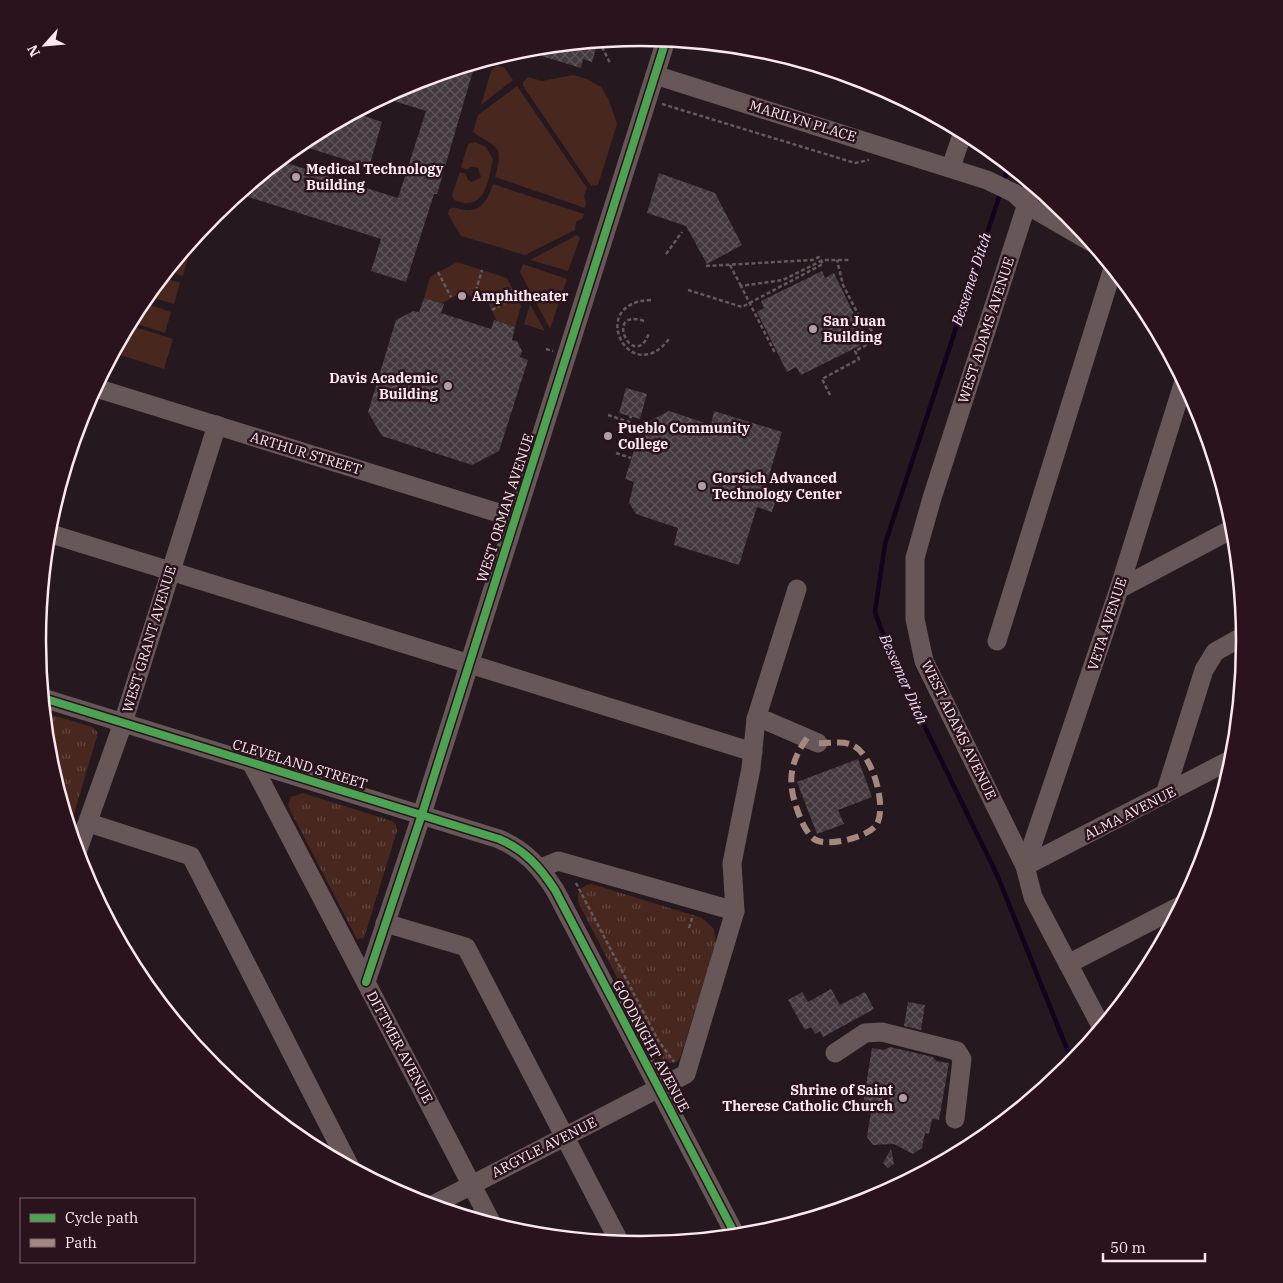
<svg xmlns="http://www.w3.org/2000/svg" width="1283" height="1283" viewBox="0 0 1283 1283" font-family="'IBM Plex Serif',serif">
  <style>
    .grass { fill: #48271f }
    .park { fill: url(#park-tufts) }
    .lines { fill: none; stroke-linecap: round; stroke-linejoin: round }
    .stream { stroke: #13021e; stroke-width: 4.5 }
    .building { fill: url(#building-cross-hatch) }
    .path { stroke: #66595b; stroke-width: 2.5; stroke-dasharray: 4 2.5; stroke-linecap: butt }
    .minor { stroke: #675759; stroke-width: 19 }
    .quiet { stroke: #a5887d; stroke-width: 6; stroke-dasharray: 12 6; stroke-linecap: butt }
    .cycleway-casing { stroke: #2a131d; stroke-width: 11 }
    .cycleway { stroke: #4ca352; stroke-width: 8 }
    .poi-dot { fill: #af9fa5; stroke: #2a131d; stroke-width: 2 }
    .labels { text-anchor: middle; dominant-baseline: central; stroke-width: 5; stroke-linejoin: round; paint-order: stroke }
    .street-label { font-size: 14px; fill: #fae8ee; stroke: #2a131d }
    .poi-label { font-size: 14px; font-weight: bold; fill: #fae8ee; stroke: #2a131d; text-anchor: start }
    .water-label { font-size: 15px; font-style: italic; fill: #eeddfa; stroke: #2a131d }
    .rim { fill: none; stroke: #fae8ee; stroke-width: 2.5 }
  </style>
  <defs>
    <pattern id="park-tufts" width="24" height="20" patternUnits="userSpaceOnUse" patternTransform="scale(1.25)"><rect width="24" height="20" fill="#48271f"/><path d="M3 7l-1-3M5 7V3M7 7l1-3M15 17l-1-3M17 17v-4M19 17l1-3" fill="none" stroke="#634640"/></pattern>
    <pattern id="building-cross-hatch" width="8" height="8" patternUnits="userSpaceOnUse" patternTransform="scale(1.25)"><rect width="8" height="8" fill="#43393f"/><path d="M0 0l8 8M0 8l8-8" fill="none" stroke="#5f565b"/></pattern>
  </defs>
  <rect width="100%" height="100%" fill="#25181e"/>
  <g class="grass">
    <path d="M497,65L505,68L513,80L481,105L491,71Z"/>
    <path d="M573,75L587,79L601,87L609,100L617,124L598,185L591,186L523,86V82L528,77L542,81Z"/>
    <path d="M517,86L587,188L584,196L586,203L585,208L495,177C505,142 495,149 473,132L478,115Z"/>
    <path d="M475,142L486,147L493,159C488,182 485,213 454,200L452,195L460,172L466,174L468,180L472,182L481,177L478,168L471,167L467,170L461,167L468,144Z"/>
    <path d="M493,184L584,214L583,218L576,222L575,230L525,255L461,236L448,214L449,209C455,206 458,209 465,210C483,212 488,197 493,184Z"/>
    <path d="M577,235L580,238L568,271L530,260Z"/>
    <path d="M183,252L189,254L183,276L168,271Z"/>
    <path d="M457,262L507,278L521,306L515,327L497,321L487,301L461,293L442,303L424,298L430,277Z"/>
    <path d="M523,264L567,279L550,329L520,272Z"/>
    <path d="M163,277L180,283L174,304L147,296Z"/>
    <path d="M142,302L171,312L165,333L131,322Z"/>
    <path d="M530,304L545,331L524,324Z"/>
    <path d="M129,325L173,339L164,369L114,353Z"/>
  </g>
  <g class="park">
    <path d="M45,713L93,727L98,733L73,817L71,819L67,818L49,759Z"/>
    <path d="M303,793L392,821L396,825L397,831L364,938L357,939L290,810L288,805L291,797Z"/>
    <path d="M592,884L702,918L714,929L716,944L680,1058L677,1062L665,1063L659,1059L578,902C577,891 581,885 592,884Z"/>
  </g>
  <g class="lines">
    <g class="stream">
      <path d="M1003,183L1009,165"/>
      <path d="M1001,191L885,544L875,612L892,659L998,877L1073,1064"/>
    </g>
  </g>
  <g class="building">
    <path d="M598,42L592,62L583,59L581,68L522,50Z"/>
    <path d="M475,64L437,194H434L406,282L371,271L381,239L239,194L280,161L398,198L426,111L384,98L411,83Z"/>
    <path d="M355,113L382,122L369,167L299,145Z"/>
    <path d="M659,173L715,193L742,245L707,264L686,226L647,213Z"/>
    <path d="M822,271L825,278L834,273L864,335L858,339L861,345L801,375L796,367L787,372L757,312L764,308L761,301Z"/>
    <path d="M424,298L444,304L441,313L491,329L494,320L515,327L512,340L517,341L522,351L520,357L528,360L499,451L472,465L382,436L368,412L396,320L413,311L419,312Z"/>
    <path d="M626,388L647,394L640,419L619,413Z"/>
    <path d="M669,411L711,425L714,411L782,432L765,489L778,493L772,512L757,507L739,565L674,545L678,528L636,514L629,503L634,482L625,479L642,425Z"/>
    <path d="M858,759L872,797L838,810L844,824L817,834L797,782Z"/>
    <path d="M831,989L840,1005L865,992L874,1009L823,1037L820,1031L815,1034L811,1027L805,1030L788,1000L802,992L808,1002Z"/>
    <path d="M908,1002L925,1005L921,1030L904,1026Z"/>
    <path d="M890,1047L933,1057L936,1061L949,1063L939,1120L932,1119L929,1134L925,1133L922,1148L913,1154L894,1144L873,1145L867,1137L871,1112L865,1111L867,1105L863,1104L872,1048L884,1050Z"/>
    <path d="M891,1149L894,1164L888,1168L883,1163Z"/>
  </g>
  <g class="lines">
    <g class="path">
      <path d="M602,47L610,63"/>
      <path d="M662,104L855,163L869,160"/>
      <path d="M666,254L682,232"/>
      <path d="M730,265L741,286"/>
      <path d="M706,266L812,260L819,257L821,261L783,280L741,286L775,353"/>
      <path d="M438,272L451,297"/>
      <path d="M688,290L742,307L823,264L821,261L824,260H849"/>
      <path d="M474,297L482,270"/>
      <path d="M651,300C585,302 630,390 669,339"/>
      <path d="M492,310L517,296"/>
      <path d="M644,321C602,307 634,374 649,333"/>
      <path d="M546,349L553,351"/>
      <path d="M830,395L822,379L859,359L855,351L876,340L877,335C868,330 867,320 858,314L843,285L837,260"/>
      <path d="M608,415L629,422L631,416"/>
      <path d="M616,453L631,458"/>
      <path d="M576,883L658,1040L674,1062"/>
      <path d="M689,928L693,915"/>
    </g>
    <g class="minor">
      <path d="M655,75L987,180L1014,193L1027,205L1091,242"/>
      <path d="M951,167L963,132"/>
      <path d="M1033,185L932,498L915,558V619L924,661L1025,866L1033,897L1102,1028"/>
      <path d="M96,388L515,518"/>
      <path d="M48,533L753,752"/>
      <path d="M1119,589L1234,528"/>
      <path d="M997,641L1113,268"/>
      <path d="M43,698L499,839C525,850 540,867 555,890L736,1236"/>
      <path d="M756,719L767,721L818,743"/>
      <path d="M252,764L492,1224"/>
      <path d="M1165,794L1204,670L1215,652L1245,635"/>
      <path d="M89,823L191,856L350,1167"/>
      <path d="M77,852L123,723L217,425"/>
      <path d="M1025,866L1119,589L1184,381"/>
      <path d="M1025,866L1234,758"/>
      <path d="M541,868L558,861L735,911"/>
      <path d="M385,923L466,947L620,1243"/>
      <path d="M1068,964L1182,905"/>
      <path d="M366,982L422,814L666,40"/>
      <path d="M835,1053L865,1033L882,1032L957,1051L962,1059L955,1119"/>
      <path d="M431,1206L686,1074L735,911L732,863L751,768L756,719L797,589"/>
    </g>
    <path class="quiet" d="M807,738C790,762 787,782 797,809C800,818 806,833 814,839C826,848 870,837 877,824C887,805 872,753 852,745C842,740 828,744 818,743"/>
    <g class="cycleway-casing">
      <g id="cycleway">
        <path d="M43,698L499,839C525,850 540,867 555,890L736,1236"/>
        <path d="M366,982L422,814L666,40"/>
      </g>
    </g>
    <use href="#cycleway" class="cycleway"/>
  </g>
  <g class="poi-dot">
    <circle cx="296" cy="177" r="5"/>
    <circle cx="462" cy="296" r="5"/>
    <circle cx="813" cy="329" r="5"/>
    <circle cx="448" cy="386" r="5"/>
    <circle cx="608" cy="436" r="5"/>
    <circle cx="702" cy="486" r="5"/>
    <circle cx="903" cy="1098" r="5"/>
  </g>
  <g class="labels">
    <g class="street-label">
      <text transform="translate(803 121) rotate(17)">MARILYN PLACE</text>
      <text transform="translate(986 330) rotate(-72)">WEST ADAMS AVENUE</text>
      <text transform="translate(306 453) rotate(17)">ARTHUR STREET</text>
      <text transform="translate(505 508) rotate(-72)">WEST ORMAN AVENUE</text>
      <text transform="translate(1107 624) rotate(-72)">VETA AVENUE</text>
      <text transform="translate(149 639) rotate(-73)">WEST GRANT AVENUE</text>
      <text transform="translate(959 730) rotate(64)">WEST ADAMS AVENUE</text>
      <text transform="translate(300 764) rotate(17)">CLEVELAND STREET</text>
      <text transform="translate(1130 813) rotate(-27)">ALMA AVENUE</text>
      <text transform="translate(651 1046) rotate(62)">GOODNIGHT AVENUE</text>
      <text transform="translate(400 1047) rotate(62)">DITTMER AVENUE</text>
      <text transform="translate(544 1147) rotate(-27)">ARGYLE AVENUE</text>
    </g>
    <g class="poi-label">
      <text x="306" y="169">Medical Technology<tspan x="306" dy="16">Building</tspan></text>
      <text x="472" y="296">Amphitheater</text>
      <text x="823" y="321">San Juan<tspan x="823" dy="16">Building</tspan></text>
      <text x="438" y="378" text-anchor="end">Davis Academic<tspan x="438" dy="16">Building</tspan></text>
      <text x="618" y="428">Pueblo Community<tspan x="618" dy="16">College</tspan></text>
      <text x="712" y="478">Gorsich Advanced<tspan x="712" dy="16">Technology Center</tspan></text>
      <text x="893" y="1090" text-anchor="end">Shrine of Saint<tspan x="893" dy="16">Therese Catholic Church</tspan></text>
    </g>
    <g class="water-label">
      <text transform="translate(971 279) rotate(-72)">Bessemer Ditch</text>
      <text transform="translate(904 679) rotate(66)">Bessemer Ditch</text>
    </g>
  </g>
  <path d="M0 0H1283V1283H0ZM46 641a595 595 0 1 1 1190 0a595 595 0 1 1-1190 0Z" fill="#2a131d" fill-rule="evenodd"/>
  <path class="rim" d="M46 641a595 595 0 1 1 1190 0a595 595 0 1 1-1190 0Z"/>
  <rect x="20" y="1198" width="175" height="65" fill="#2a131d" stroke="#7d6871"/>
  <rect x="30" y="1214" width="25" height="8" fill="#4ca352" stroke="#7d6871"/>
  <text x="65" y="1223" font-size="15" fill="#fae8ee">Cycle path</text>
  <rect x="30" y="1239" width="25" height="8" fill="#a5887d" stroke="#7d6871"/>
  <text x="65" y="1248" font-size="15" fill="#fae8ee">Path</text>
  <g transform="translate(45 45) rotate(243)" stroke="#2a131d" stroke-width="4" paint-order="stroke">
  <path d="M0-4L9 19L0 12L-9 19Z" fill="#fae8ee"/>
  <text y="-8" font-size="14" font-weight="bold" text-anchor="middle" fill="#fae8ee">N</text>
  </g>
  <path d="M1103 1253v8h102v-8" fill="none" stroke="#fae8ee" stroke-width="2.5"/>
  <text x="1110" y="1253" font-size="15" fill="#fae8ee" stroke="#2a131d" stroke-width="4" paint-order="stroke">50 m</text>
</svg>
